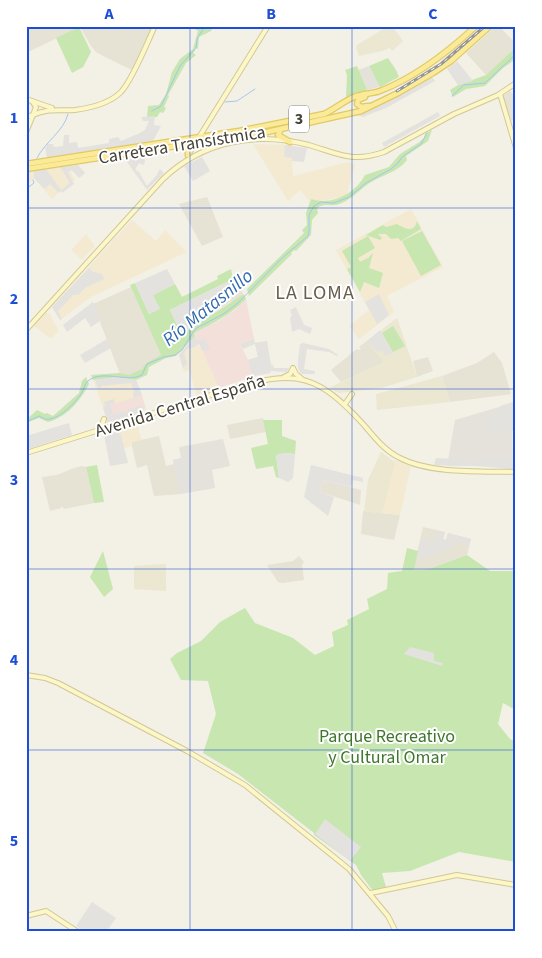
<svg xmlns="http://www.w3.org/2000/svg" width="542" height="958" viewBox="0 0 542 958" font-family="'Source Sans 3',sans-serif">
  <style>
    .residential { fill: #e6e3d4 }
    .commercial { fill: #f4ead2 }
    .industrial { fill: #e5e2db }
    .education { fill: #ebe7d0 }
    .medical { fill: #f3e0da }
    .green { fill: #c7e6b0 }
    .parking { fill: #e4e2de }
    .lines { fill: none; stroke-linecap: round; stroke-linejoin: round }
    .stream { stroke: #a4c7ee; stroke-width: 1 }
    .secondary-casing { stroke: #d1c898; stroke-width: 6 }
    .primary-casing { stroke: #e0ca67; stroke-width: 7 }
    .secondary { stroke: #fdf6c6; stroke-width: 4 }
    .primary { stroke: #fbea97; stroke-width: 4.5 }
    .rail-casing { stroke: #959595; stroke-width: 3 }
    .rail { stroke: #fff; stroke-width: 1; stroke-dasharray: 4; stroke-linecap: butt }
    .grid { fill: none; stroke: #1d4ed8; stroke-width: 1; stroke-opacity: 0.55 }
    .labels { text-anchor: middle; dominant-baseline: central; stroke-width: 4; stroke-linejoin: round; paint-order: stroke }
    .shield { fill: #fff; stroke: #7d7a72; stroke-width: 1 }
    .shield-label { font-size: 16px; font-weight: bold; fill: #454136 }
    .street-label { font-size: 18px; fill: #454136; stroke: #fff }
    .park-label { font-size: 18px; fill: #3e752b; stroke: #fff }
    .water-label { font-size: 19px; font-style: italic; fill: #326bae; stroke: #fff }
    .quarter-label { font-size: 20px; letter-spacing: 1px; fill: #68604d; stroke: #fff }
    .neatline { fill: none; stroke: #1d4ed8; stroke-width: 2 }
    .grid-label { font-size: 16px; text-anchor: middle; font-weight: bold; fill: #1d4ed8 }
  </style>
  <rect width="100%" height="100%" fill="#f3f0e6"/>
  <g class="residential">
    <path d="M26,26H155L134,71L107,58L96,52L91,46L80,27L26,53Z"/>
    <path d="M496,26H499L516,44V47L486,75L466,53Z"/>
    <path d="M510,91L516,97V119L510,121L503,96Z"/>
    <path d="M207,197L223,237L202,246L179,204Z"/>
    <path d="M236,277L243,294L239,299L230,302L221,285Z"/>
    <path d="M131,287L161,355L146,363L142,369L129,376L120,374L93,304Z"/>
    <path d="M367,341L384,362L341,382L331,370L357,349L359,350L361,349L359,347Z"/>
    <path d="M494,352L502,363L511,394L450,402L442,376L477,363Z"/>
    <path d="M428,357L433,371L417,377L413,361Z"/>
    <path d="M263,418L266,432L230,439L227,425Z"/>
    <path d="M159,436L166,466L174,464L181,494L154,496L147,465L137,468L131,442Z"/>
    <path d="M82,466L86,467L94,503L64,509L62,506L61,508L50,511L42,477L57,475L74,468Z"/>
    <path d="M323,480L361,490L360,505L320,492Z"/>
    <path d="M363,511L400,515L394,540L361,534Z"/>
    <path d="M423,527L445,532L443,539L446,540L448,533L471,539L467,555L429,569L413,570Z"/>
    <path d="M299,556L304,562L302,565L304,580L282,583L278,582L267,565L293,561Z"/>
  </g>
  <g class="commercial">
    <path d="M253,144L291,145L293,176L348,162L355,164L347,195L339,198L317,201L311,199L309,201L300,190L288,201Z"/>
    <path d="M78,165L85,173L79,178L72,170L70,171L75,180L61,190L52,199L35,178L26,185V172Z"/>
    <path d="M411,209L443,267L387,296L394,312L359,339L349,326L369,310L336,250Z"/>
    <path d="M132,220L156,241L165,230L187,252L91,297L60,320L52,307Z"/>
    <path d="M86,234L95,246L82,260L71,250Z"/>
    <path d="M46,313H49L59,331L51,339L34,326Z"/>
    <path d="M195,336L219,388L197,396L189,370L184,372L179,355Z"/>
    <path d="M117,377L136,380L142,395L103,407L93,380Z"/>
    <path d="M136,421L142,440L132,442V446L124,448L119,426Z"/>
    <path d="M395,460L411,466L400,515L382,513Z"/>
  </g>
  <g class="industrial">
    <path d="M369,66L380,87L367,90L358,70Z"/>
    <path d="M516,402V431H512L513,469L476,466H447L455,420Z"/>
    <path d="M223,439L230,466L212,470L215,488L181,494L173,460L181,458L179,447Z"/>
  </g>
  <g class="education">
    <path d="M388,26H392L403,41L392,51L390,48L382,51L359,56L356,48L357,45Z"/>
    <path d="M397,318L417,377L381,388L339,393L329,388L384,362L367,341Z"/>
    <path d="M442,376L450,402L377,410L376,394Z"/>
    <path d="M381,452L395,462L382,514L364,511L368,480Z"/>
    <path d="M166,564V591L134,589V566Z"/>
  </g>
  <g class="medical">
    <path d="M246,299L254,339L240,344L248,360L258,357L255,343L267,341L270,373L255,376L219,388L194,333L220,320L235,310Z"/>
    <path d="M142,395L146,409L138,412L139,414L110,423L107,422L103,407Z"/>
  </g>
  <g class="green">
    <path d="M195,26H214L211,31L199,37L198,49L196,48L193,53L196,55L186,63L168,95L169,96L164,107L166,108L163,113L160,112L157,117H147L148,106L159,105L166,94L172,72L180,59L193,49L198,31L193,28Z"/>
    <path d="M79,27L91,52L83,67L72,73L56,38Z"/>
    <path d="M516,47V59L503,68L485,86L466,89L453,97L450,90L458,85L486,75Z"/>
    <path d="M388,58L396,70L399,77L380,87L369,66Z"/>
    <path d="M357,66L367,90L346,97L347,75L345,70Z"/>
    <path d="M432,130L428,141L406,156L407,160C397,173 381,175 368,184C360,190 346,204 335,205C329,206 324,203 317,208L318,213L312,220L311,235L296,251L294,250L291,253L292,254L249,296L247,289L304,233L302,230L307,225L306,213L311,199C332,206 356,193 365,175L389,167L400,154L418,143L424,138L425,134Z"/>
    <path d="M417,221L421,229L401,241L398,238L391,239L386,234H378L382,238L380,240L366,235L383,225L386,227L397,224C404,228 414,234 417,221Z"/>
    <path d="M422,231L441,265L421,276L402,241Z"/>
    <path d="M368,236L375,248L358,258L360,262L357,263L368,258L373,253L369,268L383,273L379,288L364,282L360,292L347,269L351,267L342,251Z"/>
    <path d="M231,269L233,279L170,310L182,334L244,294L246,299C230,315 214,323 194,333L195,336L176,356L166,358L149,367L147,375L136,380L117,377L93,380L91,375L119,373L129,375L142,369L146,363L161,355L130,285L135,283L149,314L159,309L153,295L175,284L182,297L218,279L217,276Z"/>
    <path d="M393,326L405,346L393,352L382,333Z"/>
    <path d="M86,377L89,384C80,401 67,417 48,422L39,418L26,423V420L37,410L45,414L47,413L53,416L79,393L82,381Z"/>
    <path d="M263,420H282V436L296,441L295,454L285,453L276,455L279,478L276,477L273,466L256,469L251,448L268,444Z"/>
    <path d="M97,465L104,502L94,503L86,467Z"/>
    <path d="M407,548L418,551L414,570L429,569L467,555L490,571H516V710L503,703L498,724L510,739L516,742V862L459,852L410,871L382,873L386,887L373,891L361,875L356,865L314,835V833L238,774L203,753L216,714L208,681L181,680L170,659L177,653L201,641L220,622L245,608L255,623L293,638L315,655L334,646L332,632L348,625L347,620L369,609L367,599L387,589L388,573L402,571Z"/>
    <path d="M103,551L113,589L104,597L90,577Z"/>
  </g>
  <g class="parking">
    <path d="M457,61L473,81L458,85L447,69Z"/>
    <path d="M432,77L435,81L386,108L363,117L353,114L397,96Z"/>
    <path d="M438,112L440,116L384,147L382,143Z"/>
    <path d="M155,116L154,125L161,126L153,141L47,158L45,147H47V144H53L54,147L63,146L64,135H69V143L77,142L78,148L109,143V139L118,137L121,141L140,133L145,130L149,121H143L141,117Z"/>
    <path d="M285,145L307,148L304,162L292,161V158L284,157Z"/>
    <path d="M144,155L145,162L143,165L139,163L135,170L139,172L147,186L156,176L160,169L164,173L147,190L125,159V158Z"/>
    <path d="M202,157L210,171L193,181L184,166Z"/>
    <path d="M78,165L85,173L79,178L72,170L68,172L74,184L62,193L61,191L59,193L50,184L44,189L34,178V171L46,169L61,190L70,183L60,167Z"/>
    <path d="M89,268L93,272L102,274L104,279L85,288L78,295H73L58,311L62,319L60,320L52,307Z"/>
    <path d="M167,269L175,284L153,295L160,309L149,314L135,283Z"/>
    <path d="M221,285L230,302L181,334L170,310Z"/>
    <path d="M379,294L389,315L377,324L365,302Z"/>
    <path d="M93,302L100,321L91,327L85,318L67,332L63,325L64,324Z"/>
    <path d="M296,307L304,325L312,328L310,334L299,329L292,332L290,317L292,316L290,310Z"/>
    <path d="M380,330L393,353L385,356L383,351L379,352L377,350L376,351L367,341Z"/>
    <path d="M195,336L198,341L204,338L210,349L207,351L202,350L199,343L195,347L187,349L184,353L187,364L183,368L179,355Z"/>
    <path d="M107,339L111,348L85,363L80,355Z"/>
    <path d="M254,339L255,343L267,341L271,365H273L274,368H289L287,372L271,371L270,373L252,376L248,360L258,357L255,344L243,349L240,344Z"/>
    <path d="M303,343L329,349L338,355L337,356L329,352L307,349L304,369L315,371V374H301L298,368V360L300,344Z"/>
    <path d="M117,377L136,380L142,395L134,398L133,393L134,391L131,383L101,386V388H98L95,380Z"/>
    <path d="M114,399L115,403L110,405L113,414L124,411L125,413H128L127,410L141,405L143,410L138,412L139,414L108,422L103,407L105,406L104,402Z"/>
    <path d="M513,402L516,403V419H512L511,427L500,429L498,434H492L488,431V415L499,414L500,406Z"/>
    <path d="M69,423L72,435L31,448L26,447V436Z"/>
    <path d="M120,431L128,463L110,466L104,435Z"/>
    <path d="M285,453L295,454L293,478L288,482L279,478L276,455Z"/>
    <path d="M484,457H512L513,469L484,466Z"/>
    <path d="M181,458L188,492L180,493L173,460Z"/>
    <path d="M436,458L475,460L476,466L434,465Z"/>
    <path d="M311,465L363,478V482L353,480L351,487L323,480L320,492L334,497L328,516L304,497Z"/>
    <path d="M438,531L445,532L443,539L446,540L448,533L471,539L469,546L451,541L453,548L425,558L417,556L421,538L436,541Z"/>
    <path d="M410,647L434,653V661L443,663L442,666L404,654Z"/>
    <path d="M325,819L361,847L350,861L315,834Z"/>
    <path d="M92,902L116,918L106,932H85L76,926Z"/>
  </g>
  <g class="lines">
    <g class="stream">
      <path d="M452,96L464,85L485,83L516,54"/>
      <path d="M225,102L237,101L255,89"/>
      <path d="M152,111L161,106L180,66L196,48L197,39L205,26"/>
      <path d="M37,158C45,142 64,131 68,114"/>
      <path d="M26,189L34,183L33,180"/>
      <path d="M26,422L39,416C43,418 46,420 50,419C61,417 75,403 81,394C84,390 84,384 88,381C102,369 127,383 142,375L147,364L164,357L175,355L182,350L195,329L225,313L238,303L281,259L308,236L309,232V215L314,206L321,202L334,203L349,197L366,183L391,169L398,163L402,157L421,144L427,133"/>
    </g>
    <g class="secondary-casing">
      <g id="secondary">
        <path d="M500,94L516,148"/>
        <path d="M26,99L32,101L36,107L33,115L26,117"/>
        <path d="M32,101L52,108"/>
        <path d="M33,115C47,108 60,111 75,110C90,108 110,103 121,92C133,79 147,43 155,26"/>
        <path d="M26,132L33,115"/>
        <path d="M188,155L268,26"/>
        <path d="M26,330L163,179C203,141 256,131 309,145C339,154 352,163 384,152L454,114L498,95L516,83"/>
        <path d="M284,377L290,374L293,368L296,374L302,379"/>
        <path d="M345,404L352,394"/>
        <path d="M98,430L102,425L104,419"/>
        <path d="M26,453L233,388C298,369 318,375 364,425C374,437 385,451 400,458C430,474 482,471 516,472"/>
        <path d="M26,675L45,678L58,683L187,751L245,785L349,869L388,916L396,932"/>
        <path d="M371,893L457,875L516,885"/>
        <path d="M26,916L46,911L78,932"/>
      </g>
    </g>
    <g class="primary-casing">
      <g id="primary">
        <path d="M365,97L358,100L357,104L361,107L369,106"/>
        <path d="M281,129L278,135L290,142"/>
        <path d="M182,145L188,148V155"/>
        <path d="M26,164L239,131L324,114C335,109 344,101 354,97C363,93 372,94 380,91C416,77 448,52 476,26"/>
        <path d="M26,169L267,132L361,111L398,93L433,73L451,61L490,26"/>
      </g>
    </g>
    <use href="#secondary" class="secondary"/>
    <use href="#primary" class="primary"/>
    <g class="rail-casing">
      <path id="rail" d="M397,91L441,64L485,26"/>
    </g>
    <use href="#rail" class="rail"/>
  </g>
  <path class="grid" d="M190,26V932M352,26V932M26,208H516M26,389H516M26,569H516M26,750H516"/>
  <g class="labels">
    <rect class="shield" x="289" y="105.5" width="20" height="27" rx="4"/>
    <g class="shield-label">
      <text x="299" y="119">3</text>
    </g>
    <g class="street-label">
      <text transform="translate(182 145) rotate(-9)">Carretera Transístmica</text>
      <text transform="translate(180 406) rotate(-17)">Avenida Central España</text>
    </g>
    <g class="park-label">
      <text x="387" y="736">Parque Recreativo<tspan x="387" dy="21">y Cultural Omar</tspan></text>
    </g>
    <g class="water-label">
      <text transform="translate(208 308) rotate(-39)">Río Matasnillo</text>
    </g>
    <g class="quarter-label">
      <text x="315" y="293">LA LOMA</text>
    </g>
  </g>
  <rect width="542" height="958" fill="none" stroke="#ffffff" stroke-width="55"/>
  <rect x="28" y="28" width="486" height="902" class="neatline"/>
  <g class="grid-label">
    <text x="109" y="19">A</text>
    <text x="271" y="19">B</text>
    <text x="433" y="19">C</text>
    <text x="14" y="123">1</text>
    <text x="14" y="304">2</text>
    <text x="14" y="485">3</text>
    <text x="14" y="665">4</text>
    <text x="14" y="846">5</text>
  </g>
</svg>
